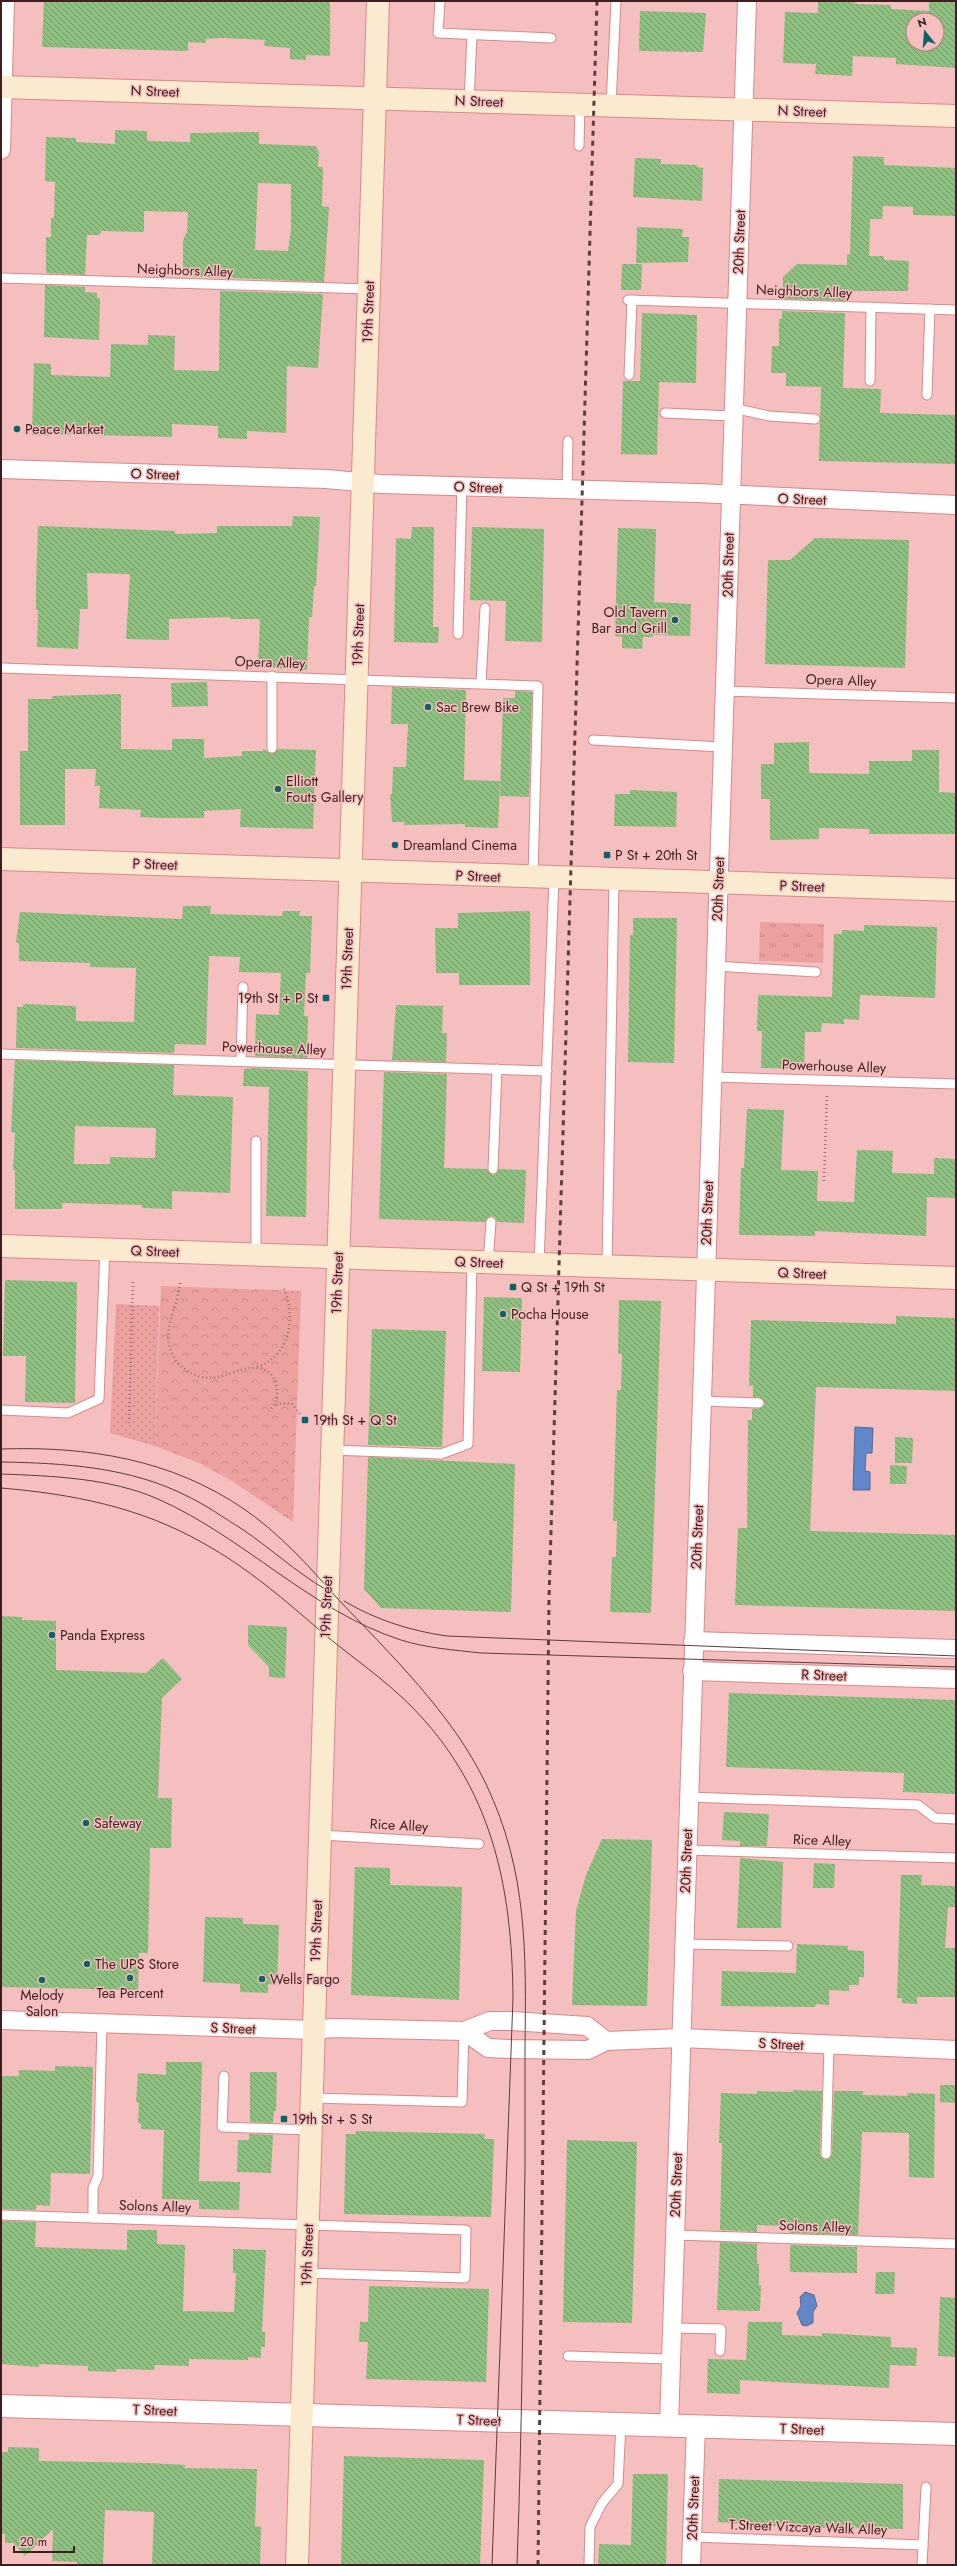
<svg xmlns="http://www.w3.org/2000/svg" width="957" height="2566" viewBox="0 0 957 2566" font-family="Jost,sans-serif">
  <style>
    .grass { fill: url(#grass-tufts) }
    .park { fill: url(#park-crowns) }
    .garden { fill: url(#garden-dots) }
    .water { fill: #6088c9; stroke: #566896 }
    .building { fill: url(#building-back-hatch); fill-rule: evenodd }
    .lines { fill: none; stroke-linecap: round; stroke-linejoin: round }
    .service-casing { stroke: #db8888; stroke-width: 11 }
    .minor-casing { stroke: #db8888; stroke-width: 20 }
    .tertiary-casing { stroke: #db8888; stroke-width: 24 }
    .secondary-casing { stroke: #db8888; stroke-width: 24 }
    .path { stroke: #9c7171; stroke-width: 2.5; stroke-dasharray: 1 3; stroke-linecap: butt }
    .service { stroke: #fff; stroke-width: 9 }
    .minor { stroke: #fff; stroke-width: 18 }
    .tertiary { stroke: #fff; stroke-width: 22 }
    .secondary { stroke: #faebd0; stroke-width: 22 }
    .tram { stroke: #613c3d; stroke-width: 1 }
    .rail { stroke: #613c3d; stroke-width: 3; stroke-dasharray: 5 5; stroke-linecap: butt }
    .poi-dot { fill: #116266; stroke: #f4bfbe; stroke-width: 1.5 }
    .labels { text-anchor: middle; dominant-baseline: central; stroke-width: 3; stroke-linejoin: round; paint-order: stroke }
    .street-label { font-size: 14px; fill: #3f1e1f; stroke: #f4bfbe }
    .poi-label { font-size: 14px; fill: #3f1e1f; stroke: #f4bfbe; text-anchor: start }
  </style>
  <defs>
    <pattern id="grass-tufts" width="24" height="20" patternUnits="userSpaceOnUse"><rect width="24" height="20" fill="#eca0a0"/><path d="M3 7l-1-3M5 7V3M7 7l1-3M15 17l-1-3M17 17v-4M19 17l1-3" fill="none" stroke="#cb8989"/></pattern>
    <pattern id="park-crowns" width="20" height="18" patternUnits="userSpaceOnUse"><rect width="20" height="18" fill="#eca0a0"/><path d="M2 6a3 3 0 1 1 6 0M12 15a3 3 0 1 1 6 0" fill="none" stroke="#cb8989"/></pattern>
    <pattern id="garden-dots" width="8" height="8" patternUnits="userSpaceOnUse"><rect width="8" height="8" fill="#eca0a0"/><path d="M2 2h.1M6 6h.1" fill="none" stroke="#cb8989" stroke-width="1.8" stroke-linecap="round"/></pattern>
    <pattern id="building-back-hatch" width="6" height="6" patternUnits="userSpaceOnUse"><rect width="6" height="6" fill="#8dc081"/><path d="M-1 5l2 2M0 0l6 6M5-1l2 2" fill="none" stroke="#759b69"/></pattern>
  </defs>
  <rect width="100%" height="100%" fill="#f4bfbe"/>
  <path class="grass" d="M760,922L824,924L823,963L759,961Z"/>
  <path class="park" d="M161,1286L301,1291L293,1522L232,1481L199,1463L155,1446Z"/>
  <path class="garden" d="M116,1304L159,1306L155,1446L110,1433Z"/>
  <g class="water">
    <path d="M855,1427L873,1428L872,1453H866L865,1471L870,1472V1490H853Z"/>
    <path d="M805,2292L814,2295L817,2306L813,2312V2323L806,2326L802,2325L797,2313L801,2306L800,2297Z"/>
  </g>
  <g class="building">
    <path d="M44,1H330V56L306,55V60L290,59V48L264,46L265,40L223,38L206,39V43L188,42V51L42,47Z"/>
    <path d="M818,1H855V4L891,5V9L929,11V1H956V68L896,64V58L853,56L852,76L815,74L816,64L783,63L785,12L818,13ZM913,20H937V44H913Z"/>
    <path d="M640,11L706,13L703,52L639,51Z"/>
    <path d="M115,130L147,131V141L190,142V133L259,132V144L315,146L319,152L318,167H323L322,206L329,207L324,282L183,276V241L187,231L188,212L144,211V232L101,231L100,235H87L85,275L46,273V237H51V218H54L55,182L45,181L46,137L76,138V142L115,144ZM258,183L291,184V230L288,251L255,250Z"/>
    <path d="M853,156L884,157V165L956,168V216L913,215V207L883,206L882,219H870L869,256H884V260L909,261L908,291H846V301L783,299V277L797,264L847,265V254L850,255Z"/>
    <path d="M635,158L661,159V164L698,165L697,167L703,168L702,201L633,197Z"/>
    <path d="M637,227L683,229L682,237H689L688,262L636,263Z"/>
    <path d="M622,264H642L641,290H621Z"/>
    <path d="M45,285L85,287V292L97,293V298H100L99,340L44,337Z"/>
    <path d="M220,291L323,294L318,368L287,366L286,433L247,431V439L218,438V426L172,424V437L49,434V436L32,435L34,363L51,364V375L110,377L111,344L148,345V335L175,336L174,370L219,371Z"/>
    <path d="M782,311L845,313L843,388L881,389L880,413L956,415V464L819,461L821,387L786,386V373H771L772,346H779V319H782Z"/>
    <path d="M642,313L697,315L696,383L659,382L657,455L621,454L623,381H640Z"/>
    <path d="M293,516L320,517L316,586H314L312,617H309L307,670L258,667L260,619H230V617L169,619V640L126,639L130,574L87,573L88,609H80L78,649L37,647L38,610H36V586L38,526L175,531V534L217,533V526H292Z"/>
    <path d="M412,527H434L433,627H439L438,643L394,642L396,538L411,539Z"/>
    <path d="M472,527L544,529L542,642L505,641L506,601L470,600Z"/>
    <path d="M618,528L656,529L654,602L691,604L690,636L653,635V637H643L642,649L622,648V637L615,636Z"/>
    <path d="M815,538L909,540L905,668L765,664L768,560H790Z"/>
    <path d="M207,682L208,706L172,707L171,683Z"/>
    <path d="M392,687L466,690L464,780L500,781L498,828L465,827V824L404,825V822H392L390,794H392L393,767H406L408,724H391Z"/>
    <path d="M515,691L532,692L529,797L500,796L503,698H515Z"/>
    <path d="M121,694V749L172,750V739H204V758L242,756V751H263V749L272,754L278,749L316,750L313,829L240,827L241,809L204,811V818H160L140,817L141,810L99,808L100,786H95L96,769H65V825H20V751H28V699H52V696Z"/>
    <path d="M809,742V773L869,774V761H912V750H939V792L956,793V834H869V829L819,828V839L770,840V799H761V764H774V743Z"/>
    <path d="M630,790L677,792L676,827L614,826L615,794H630Z"/>
    <path d="M183,906H211L210,914L282,916L283,911H300L299,916H312L310,973H306L304,1016H308L307,1058L255,1056L256,1014L279,1015L281,973L239,972L240,957L209,956L206,1045L175,1044L174,1053L16,1048L17,1007H23V1004L76,1006V1021L134,1022L136,968L90,967V963L19,961V943H16L20,912L182,919Z"/>
    <path d="M530,911V985H459V973H436L435,928H458V913Z"/>
    <path d="M633,918H677L674,1063L628,1062L630,935H633Z"/>
    <path d="M864,925L937,927L935,998L860,995L859,1020L844,1019V1024L822,1023L821,1032H805L804,1069L761,1068L762,1031H757L758,995L832,997L834,934H842V930L864,931Z"/>
    <path d="M396,1005L443,1006L442,1033H447L446,1062L392,1060Z"/>
    <path d="M15,1060L174,1065L173,1095L233,1097L230,1193L172,1191V1209L142,1208V1205L62,1203V1209H15V1170H13L15,1133L11,1132ZM75,1126L156,1128L155,1158L110,1157V1164H74Z"/>
    <path d="M254,1068L308,1071L306,1217L266,1216L269,1087L243,1086L244,1069Z"/>
    <path d="M384,1072L447,1074L444,1168L487,1169L493,1175L499,1169L526,1170L524,1223L497,1222L495,1217L491,1216L485,1222L379,1219Z"/>
    <path d="M747,1109L784,1110L781,1170L818,1171L817,1201L854,1202L857,1150L893,1151L892,1173L934,1174V1158L956,1159V1198L927,1197L926,1236L815,1231V1236L739,1235L741,1168H744Z"/>
    <path d="M5,1280L77,1282L75,1403L25,1402L26,1356H3Z"/>
    <path d="M484,1297L522,1298L520,1372L482,1371Z"/>
    <path d="M619,1300L661,1301L651,1613L610,1612L612,1557H616L617,1521H613L617,1390H621L622,1354H618Z"/>
    <path d="M896,1316L956,1318V1391L816,1387L810,1531L956,1535V1611L735,1605L738,1528H747L748,1420H752V1409L761,1408L765,1404L762,1398L753,1397V1385L749,1386L751,1320L896,1324Z"/>
    <path d="M372,1329L446,1331L442,1447L368,1445Z"/>
    <path d="M895,1437L913,1438L912,1463H895Z"/>
    <path d="M368,1457L515,1464L511,1612L381,1608L364,1589Z"/>
    <path d="M890,1465L907,1466L906,1484H890Z"/>
    <path d="M1,1616L22,1617V1620L56,1621V1670L146,1673L163,1658L182,1679L162,1698L158,1798H172L171,1848H150L148,1953H139L138,1990L1,1987Z"/>
    <path d="M248,1625L287,1627L285,1678L269,1677V1667L248,1645Z"/>
    <path d="M729,1693L956,1700V1794L903,1792L904,1773L726,1767Z"/>
    <path d="M724,1812L769,1814L767,1846H740V1841L722,1840Z"/>
    <path d="M602,1839L652,1840L647,2006L572,2005L576,1911L586,1875Z"/>
    <path d="M740,1858L783,1862L781,1928H737Z"/>
    <path d="M814,1863L835,1864L834,1888H813Z"/>
    <path d="M355,1867L390,1868V1885L462,1887L459,2000L351,1995Z"/>
    <path d="M901,1875H922L921,1885L956,1886V1907H948L945,1948H956V1997H917V2004L902,2003V1998H897Z"/>
    <path d="M205,1917L243,1918V1924L279,1925L277,1985L268,1984V1993L240,1992V1984L203,1982Z"/>
    <path d="M797,1944L848,1946V1950L864,1951V1977H859V1985H849V1991L829,1990V2005L816,2004L815,2007L721,2006L722,1971L796,1973Z"/>
    <path d="M166,2062H202L199,2181L240,2182L239,2210L199,2209V2200L162,2199L164,2130L141,2129V2124L138,2123L139,2103L136,2102L138,2073L166,2075Z"/>
    <path d="M55,2066L93,2067L90,2174L51,2173L50,2206L36,2205V2210L1,2209V2076H19V2070L55,2071Z"/>
    <path d="M250,2072H277L276,2111H274L273,2123L250,2122Z"/>
    <path d="M940,2085H956V2103L940,2102Z"/>
    <path d="M793,2090L822,2091L820,2154L825,2160L832,2154L834,2091H863V2095L908,2096L907,2093L935,2094L934,2178L909,2177V2133L862,2132L858,2235L790,2233L789,2226L757,2225V2232L720,2230L722,2143H719L721,2093L757,2094V2091L793,2092Z"/>
    <path d="M356,2131L485,2134L484,2139H494L491,2217L344,2214L346,2134H356Z"/>
    <path d="M249,2134L273,2135L271,2173L237,2172L238,2140H249Z"/>
    <path d="M567,2140L637,2142L632,2323L563,2322Z"/>
    <path d="M1,2221L36,2222L35,2247L127,2250V2230H157V2244L185,2245L183,2311L234,2312L236,2273H233V2249L266,2250L262,2332H265V2347H261V2358L248,2357V2360L189,2359V2366L155,2365L154,2370L116,2369V2372L88,2371V2366L39,2364V2367L1,2364Z"/>
    <path d="M720,2242L757,2244V2264H759V2285H761L760,2311L717,2310Z"/>
    <path d="M790,2245L857,2247V2273L790,2272Z"/>
    <path d="M876,2272H895L894,2294H875Z"/>
    <path d="M369,2286L489,2289L486,2382L366,2379L368,2342H359L360,2322H368Z"/>
    <path d="M940,2297L956,2298V2357L938,2356Z"/>
    <path d="M748,2322H782V2335L822,2336V2333L891,2337V2347L917,2348L916,2366L890,2365L889,2388L740,2380V2394L707,2393L708,2359L746,2360Z"/>
    <path d="M8,2447L39,2448V2461L149,2463L185,2465V2468L257,2469L255,2526L261,2527L260,2564L152,2565L154,2512L105,2510L103,2565H77V2562L52,2561L53,2529L25,2556L13,2543H5V2534H1V2452H8Z"/>
    <path d="M344,2456L484,2460L480,2565H341Z"/>
    <path d="M633,2474H668L666,2565H598L599,2544L631,2545Z"/>
    <path d="M719,2479L903,2484V2529L788,2527L718,2522Z"/>
  </g>
  <g class="lines">
    <g class="service-casing">
      <g id="service">
        <path d="M440,1L438,33L551,38"/>
        <path d="M469,101L472,35"/>
        <path d="M611,105L616,1"/>
        <path d="M579,146L580,105"/>
        <path d="M1,278L369,289"/>
        <path d="M628,300L956,310"/>
        <path d="M629,375L632,300"/>
        <path d="M870,381L871,307"/>
        <path d="M927,395L930,309"/>
        <path d="M733,408L769,416L815,419"/>
        <path d="M665,413L732,416"/>
        <path d="M567,490L568,441"/>
        <path d="M458,634L462,486"/>
        <path d="M1,668L538,686L533,876"/>
        <path d="M481,683L485,608"/>
        <path d="M724,691L956,698"/>
        <path d="M593,740L722,747"/>
        <path d="M272,748V676"/>
        <path d="M715,966L816,972"/>
        <path d="M1,1054L547,1071"/>
        <path d="M241,1061L243,987"/>
        <path d="M712,1077L956,1084"/>
        <path d="M256,1141V1254"/>
        <path d="M493,1169L497,1069"/>
        <path d="M488,1262L491,1222"/>
        <path d="M539,1264L554,878"/>
        <path d="M607,1266L614,880"/>
        <path d="M701,1401L759,1403"/>
        <path d="M1,1410L68,1413L99,1399L105,1249"/>
        <path d="M331,1450L441,1454L468,1444L472,1262"/>
        <path d="M688,1797L918,1805L935,1818L956,1819"/>
        <path d="M320,1835L479,1844"/>
        <path d="M687,1850L956,1858"/>
        <path d="M684,1944L788,1946"/>
        <path d="M224,2076L222,2127L311,2130"/>
        <path d="M312,2098L462,2102L464,2031"/>
        <path d="M826,2154L829,2046"/>
        <path d="M1,2215L466,2230L465,2278L306,2273"/>
        <path d="M93,2218V2188L98,2176L102,2023"/>
        <path d="M674,2235L956,2244"/>
        <path d="M672,2328L721,2329L720,2351"/>
        <path d="M568,2356L671,2359"/>
        <path d="M692,2537L923,2545"/>
        <path d="M589,2565L590,2527L602,2503L618,2484L621,2424"/>
        <path d="M922,2565L926,2487"/>
      </g>
    </g>
    <g class="minor-casing">
      <g id="minor">
        <path d="M1,150L5,1"/>
        <path d="M1,469L326,479L381,484L697,493L956,505"/>
        <path d="M693,1641L956,1649"/>
        <path d="M692,1671L956,1679"/>
        <path d="M1,2020L313,2030L333,2028L464,2031L490,2021H512L587,2026L606,2041"/>
        <path d="M464,2031L488,2048L510,2049L588,2050L606,2041L681,2038L956,2050"/>
        <path d="M669,2425L747,1"/>
        <path d="M691,2565L696,2426"/>
      </g>
    </g>
    <g class="tertiary-casing">
      <path id="tertiary" d="M1,2406L956,2434"/>
    </g>
    <g class="secondary-casing">
      <g id="secondary">
        <path d="M1,87L956,116"/>
        <path d="M1,859L956,890"/>
        <path d="M1,1246L956,1278"/>
        <path d="M297,2565L378,1"/>
      </g>
    </g>
    <g class="path">
      <path d="M824,1181L827,1094"/>
      <path d="M180,1283C178,1309 159,1332 174,1357C177,1364 183,1368 189,1372C217,1388 233,1366 258,1368C279,1370 283,1399 269,1411"/>
      <path d="M257,1367C290,1357 297,1315 283,1287"/>
      <path d="M276,1405L282,1403L292,1404L300,1414"/>
      <path d="M129,1423L133,1282"/>
    </g>
    <use href="#service" class="service"/>
    <use href="#minor" class="minor"/>
    <use href="#tertiary" class="tertiary"/>
    <use href="#secondary" class="secondary"/>
    <g class="tram">
      <path d="M1,1449C87,1446 171,1459 244,1509C279,1533 308,1565 336,1597C390,1654 452,1713 486,1784C528,1872 526,1954 525,2048C525,2088 525,2128 525,2168C523,2301 522,2433 517,2565"/>
      <path d="M1,1462C64,1463 130,1467 187,1496C206,1505 224,1518 242,1529C270,1548 296,1572 325,1589"/>
      <path d="M1,1474C53,1476 110,1478 158,1499C244,1537 311,1611 401,1640C426,1648 454,1650 481,1653L956,1667"/>
      <path d="M1,1488C72,1494 140,1507 203,1543C247,1567 286,1601 324,1634C353,1658 384,1679 410,1705C492,1787 512,1886 513,1998L492,2565"/>
      <path d="M344,1601C376,1620 411,1631 447,1636L956,1656"/>
    </g>
    <path class="rail" d="M538,2565L549,1598L597,1"/>
  </g>
  <g class="poi-dot">
    <circle cx="17" cy="429" r="4"/>
    <circle cx="675" cy="620" r="4"/>
    <circle cx="428" cy="707" r="4"/>
    <circle cx="278" cy="789" r="4"/>
    <circle cx="395" cy="845" r="4"/>
    <rect x="603" y="851" width="8" height="8" rx="2"/>
    <rect x="322" y="994" width="8" height="8" rx="2"/>
    <rect x="509" y="1283" width="8" height="8" rx="2"/>
    <circle cx="503" cy="1314" r="4"/>
    <rect x="301" y="1416" width="8" height="8" rx="2"/>
    <circle cx="52" cy="1635" r="4"/>
    <circle cx="86" cy="1823" r="4"/>
    <circle cx="87" cy="1964" r="4"/>
    <circle cx="130" cy="1978" r="4"/>
    <circle cx="262" cy="1979" r="4"/>
    <circle cx="42" cy="1980" r="4"/>
    <rect x="280" y="2115" width="8" height="8" rx="2"/>
  </g>
  <g class="labels">
    <g class="street-label">
      <text transform="translate(155 91) rotate(2)">N Street</text>
      <text transform="translate(479 101) rotate(2)">N Street</text>
      <text transform="translate(802 111) rotate(2)">N Street</text>
      <text transform="translate(739 242) rotate(-88)">20th Street</text>
      <text transform="translate(185 270) rotate(2)">Neighbors Alley</text>
      <text transform="translate(804 291) rotate(2)">Neighbors Alley</text>
      <text transform="translate(368 312) rotate(-88)">19th Street</text>
      <text transform="translate(155 474) rotate(2)">O Street</text>
      <text transform="translate(478 487) rotate(2)">O Street</text>
      <text transform="translate(802 499) rotate(2)">O Street</text>
      <text transform="translate(728 565) rotate(-89)">20th Street</text>
      <text transform="translate(358 635) rotate(-88)">19th Street</text>
      <text transform="translate(270 662) rotate(2)">Opera Alley</text>
      <text transform="translate(841 680) rotate(2)">Opera Alley</text>
      <text transform="translate(155 864) rotate(2)">P Street</text>
      <text transform="translate(478 876) rotate(2)">P Street</text>
      <text transform="translate(802 886) rotate(2)">P Street</text>
      <text transform="translate(718 889) rotate(-88)">20th Street</text>
      <text transform="translate(347 959) rotate(-88)">19th Street</text>
      <text transform="translate(274 1048) rotate(2)">Powerhouse Alley</text>
      <text transform="translate(834 1066) rotate(2)">Powerhouse Alley</text>
      <text transform="translate(707 1213) rotate(-88)">20th Street</text>
      <text transform="translate(155 1251) rotate(2)">Q Street</text>
      <text transform="translate(479 1262) rotate(2)">Q Street</text>
      <text transform="translate(802 1273) rotate(2)">Q Street</text>
      <text transform="translate(337 1283) rotate(-88)">19th Street</text>
      <text transform="translate(697 1537) rotate(-88)">20th Street</text>
      <text transform="translate(326 1607) rotate(-88)">19th Street</text>
      <text transform="translate(824 1675) rotate(2)">R Street</text>
      <text transform="translate(399 1825) rotate(3)">Rice Alley</text>
      <text transform="translate(822 1840) rotate(2)">Rice Alley</text>
      <text transform="translate(686 1861) rotate(-88)">20th Street</text>
      <text transform="translate(316 1931) rotate(-88)">19th Street</text>
      <text transform="translate(233 2028) rotate(2)">S Street</text>
      <text transform="translate(781 2044) rotate(3)">S Street</text>
      <text transform="translate(676 2185) rotate(-88)">20th Street</text>
      <text transform="translate(155 2206) rotate(2)">Solons Alley</text>
      <text transform="translate(815 2226) rotate(2)">Solons Alley</text>
      <text transform="translate(307 2255) rotate(-88)">19th Street</text>
      <text transform="translate(155 2410) rotate(2)">T Street</text>
      <text transform="translate(479 2420) rotate(2)">T Street</text>
      <text transform="translate(802 2429) rotate(2)">T Street</text>
      <text transform="translate(693 2508) rotate(-88)">20th Street</text>
      <text transform="translate(808 2527) rotate(2)">T.Street Vizcaya Walk Alley</text>
    </g>
    <g class="poi-label">
      <text x="25" y="429">Peace Market</text>
      <text x="667" y="612" text-anchor="end">Old Tavern<tspan x="667" dy="16">Bar and Grill</tspan></text>
      <text x="436" y="707">Sac Brew Bike</text>
      <text x="286" y="781">Elliott<tspan x="286" dy="16">Fouts Gallery</tspan></text>
      <text x="403" y="845">Dreamland Cinema</text>
      <text x="615" y="855">P St + 20th St</text>
      <text x="318" y="998" text-anchor="end">19th St + P St</text>
      <text x="521" y="1287">Q St + 19th St</text>
      <text x="511" y="1314">Pocha House</text>
      <text x="313" y="1420">19th St + Q St</text>
      <text x="60" y="1635">Panda Express</text>
      <text x="94" y="1823">Safeway</text>
      <text x="95" y="1964">The UPS Store</text>
      <text x="270" y="1979">Wells Fargo</text>
      <text x="130" y="1993" text-anchor="middle">Tea Percent</text>
      <text x="42" y="1995" text-anchor="middle">Melody<tspan x="42" dy="16">Salon</tspan></text>
      <text x="292" y="2119">19th St + S St</text>
    </g>
  </g>
  <rect width="957" height="2566" fill="none" stroke="#3f1e1f" stroke-width="4"/>
  <g transform="translate(925 32) rotate(343)"><circle r="19" fill="#f4bfbe" stroke="#ac7f7e"/>
  <path d="M0-3L7 15L0 10L-7 15Z" fill="#116266"/>
  <text y="-6" font-size="11" font-weight="bold" text-anchor="middle" fill="#3f1e1f">N</text>
  </g>
  <path d="M14 2546v6h60v-6" fill="none" stroke="#3f1e1f" stroke-width="2"/>
  <text x="20" y="2546" font-size="12" fill="#3f1e1f" stroke="#f4bfbe" stroke-width="3" paint-order="stroke">20 m</text>
</svg>
